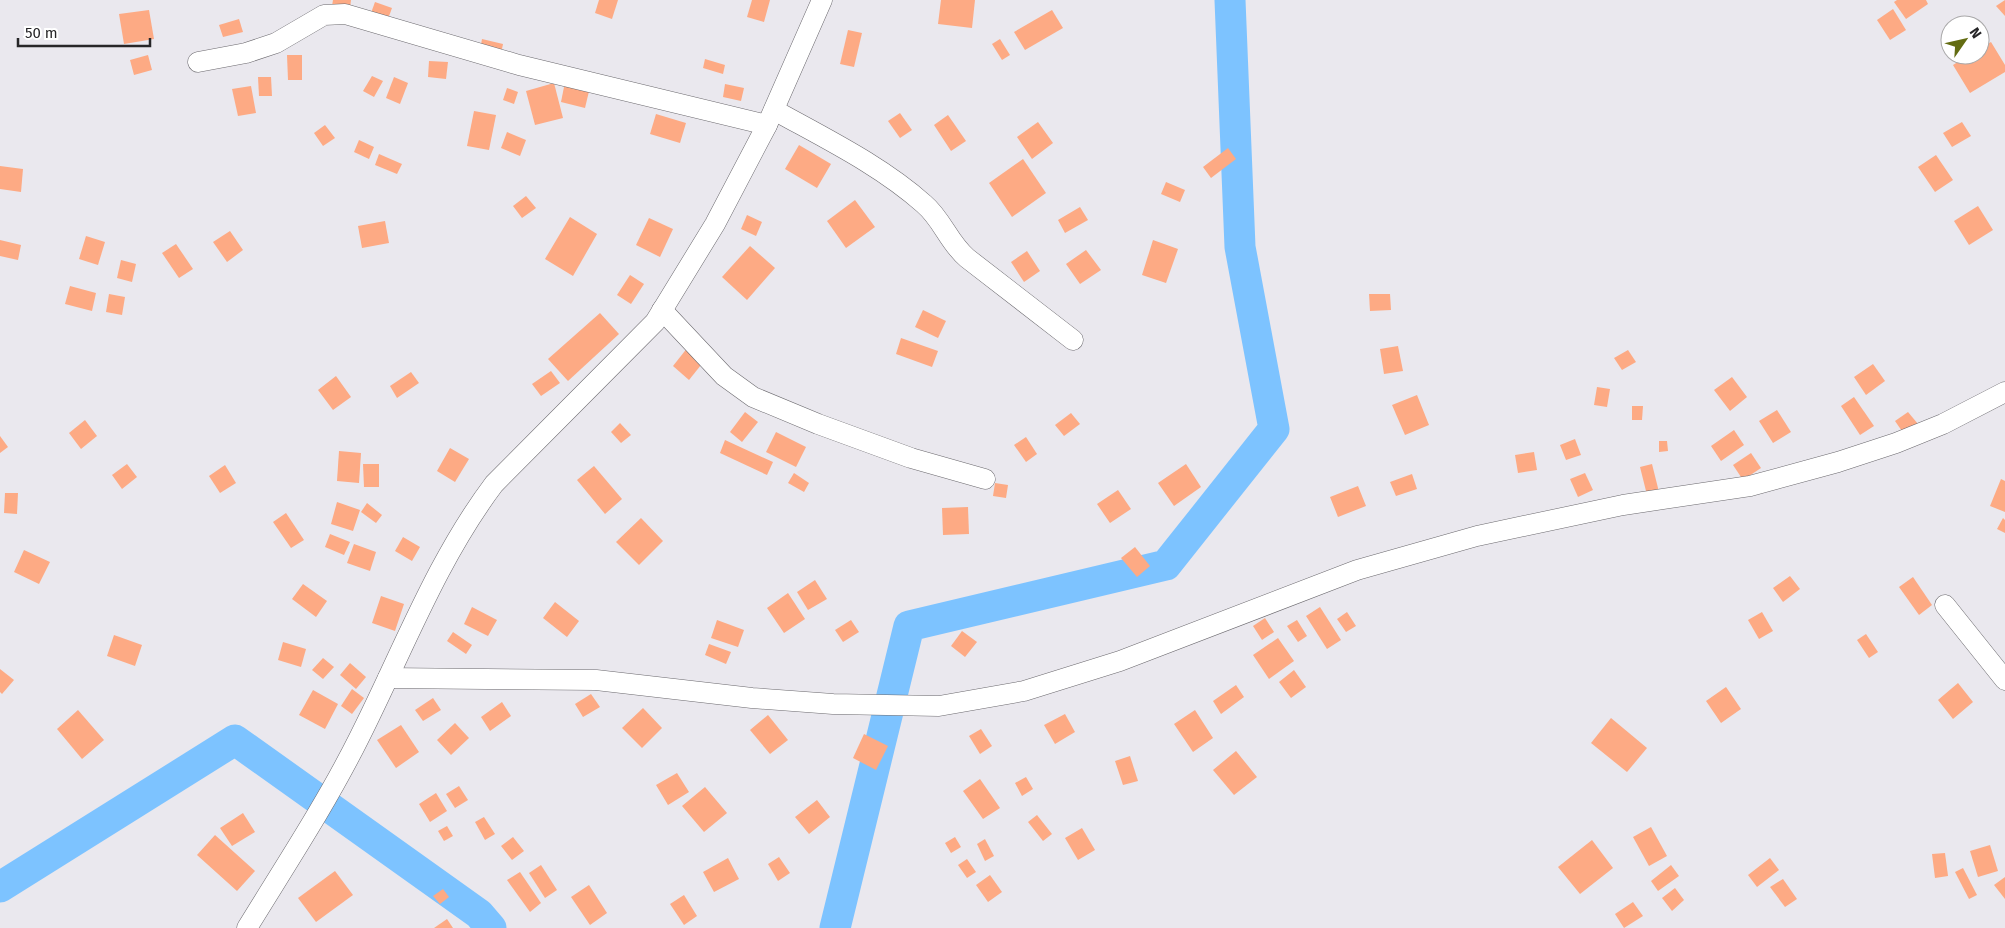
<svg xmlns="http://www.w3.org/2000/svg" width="2005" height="928" viewBox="0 0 2005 928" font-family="'Fira Sans',sans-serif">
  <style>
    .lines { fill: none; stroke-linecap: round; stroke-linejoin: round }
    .river { stroke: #7dc3ff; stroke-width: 31 }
    .building { fill: #fdaa84 }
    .street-casing { stroke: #6b696e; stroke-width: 21 }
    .street { stroke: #fff; stroke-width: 20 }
  </style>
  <rect width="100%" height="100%" fill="#eae8ee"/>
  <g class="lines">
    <g class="river">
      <path d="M0,887L235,740L479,914L491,928"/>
      <path d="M835,928L909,626L1166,565L1274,429L1240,247L1230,0"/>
    </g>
  </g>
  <g class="building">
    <path d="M333,0H351L350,8L332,6Z"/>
    <path d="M599,0H618L612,19L595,13Z"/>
    <path d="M752,0H770L764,22L747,17Z"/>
    <path d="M941,0H975L972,28L938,24Z"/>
    <path d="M1897,0H1926L1928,4L1906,19L1894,2Z"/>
    <path d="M2005,0V16L1996,6Z"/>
    <path d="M375,2L392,8L388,19L371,13Z"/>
    <path d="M1893,9L1906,30L1890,40L1877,20Z"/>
    <path d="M149,10L154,39L124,44L119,14Z"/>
    <path d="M1052,10L1063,28L1025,50L1014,32Z"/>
    <path d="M239,19L243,32L223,37L219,25Z"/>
    <path d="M848,30L862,33L854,67L840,64Z"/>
    <path d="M482,39L503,44L501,54L480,50Z"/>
    <path d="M1000,39L1010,55L1002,60L992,44Z"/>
    <path d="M1991,42L2005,65V72L1970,93L1953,65L1969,55H1980V48Z"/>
    <path d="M148,55L152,70L134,75L130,60Z"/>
    <path d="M287,55H302V80H288Z"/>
    <path d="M705,59L725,65L723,74L703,68Z"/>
    <path d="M429,61L448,62L446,79L428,77Z"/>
    <path d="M372,76L383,81L374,97L363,91Z"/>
    <path d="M258,77H271L272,96H259Z"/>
    <path d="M394,77L408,83L400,104L386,98Z"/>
    <path d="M565,82L590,87L585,108L561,102Z"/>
    <path d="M554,83L563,118L535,125L526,91Z"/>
    <path d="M725,84L744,88L741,101L723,97Z"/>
    <path d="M251,86L256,113L238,116L232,89Z"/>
    <path d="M507,88L518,92L514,104L503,100Z"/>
    <path d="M474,111L496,115L489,150L467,146Z"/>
    <path d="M900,113L912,130L900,138L888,121Z"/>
    <path d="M656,114L686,123L680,143L650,134Z"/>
    <path d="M948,115L966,141L951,151L934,125Z"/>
    <path d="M1038,122L1053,143L1032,159L1017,137Z"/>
    <path d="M1962,122L1971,136L1952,147L1943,133Z"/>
    <path d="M325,125L335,138L323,146L314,133Z"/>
    <path d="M507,132L526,140L520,156L501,148Z"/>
    <path d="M359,140L374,147L369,159L354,152Z"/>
    <path d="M799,145L831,164L817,188L785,169Z"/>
    <path d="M1228,148L1236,159L1211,178L1203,167Z"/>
    <path d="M379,154L402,164L397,174L375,165Z"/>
    <path d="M1936,155L1953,180L1935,192L1918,167Z"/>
    <path d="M1023,159L1046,193L1012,217L989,183Z"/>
    <path d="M0,166L23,169L21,192L0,189Z"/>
    <path d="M1166,182L1185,190L1180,202L1161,194Z"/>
    <path d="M526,196L536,208L522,218L513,206Z"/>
    <path d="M855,200L875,227L846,248L827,221Z"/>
    <path d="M1978,206L1993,230L1969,245L1954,221Z"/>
    <path d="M1080,207L1088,220L1065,233L1058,220Z"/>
    <path d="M747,215L762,222L756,236L741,229Z"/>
    <path d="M570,217L597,234L573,276L545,259Z"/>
    <path d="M649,218L673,229L660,257L636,245Z"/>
    <path d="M385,221L389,243L362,248L358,226Z"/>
    <path d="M230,231L243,250L227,262L213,242Z"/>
    <path d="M86,236L105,242L98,265L79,259Z"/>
    <path d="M0,240L21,245L18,260L0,256Z"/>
    <path d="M1153,240L1178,249L1166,283L1142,275Z"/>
    <path d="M176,244L193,269L179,278L162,253Z"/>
    <path d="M750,246L775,268L747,300L722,277Z"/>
    <path d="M1086,250L1101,270L1080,284L1066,264Z"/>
    <path d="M1027,251L1040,271L1024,282L1011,262Z"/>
    <path d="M121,260L136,264L132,282L117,278Z"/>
    <path d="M630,275L644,284L631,304L617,295Z"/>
    <path d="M70,286L96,293L92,311L65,304Z"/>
    <path d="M109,294L125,297L122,315L106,312Z"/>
    <path d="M1369,294H1390L1391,310L1370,311Z"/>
    <path d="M923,310L946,321L938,338L915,327Z"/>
    <path d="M600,313L619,334L568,381L548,359Z"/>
    <path d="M901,338L938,351L932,367L896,354Z"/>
    <path d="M1398,346L1403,371L1384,374L1380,349Z"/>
    <path d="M688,347L705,360L689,380L673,366Z"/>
    <path d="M1628,350L1636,362L1622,370L1614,358Z"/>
    <path d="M1873,364L1885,381L1866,395L1854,377Z"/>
    <path d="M551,371L560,383L541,396L532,384Z"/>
    <path d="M411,372L419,383L397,398L390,386Z"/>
    <path d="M336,376L351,397L333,410L318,390Z"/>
    <path d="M1732,377L1747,397L1730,411L1714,390Z"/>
    <path d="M1597,387L1610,389L1607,407L1594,405Z"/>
    <path d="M1417,395L1429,425L1405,435L1392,405Z"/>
    <path d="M1854,397L1874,426L1860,435L1841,406Z"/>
    <path d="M1632,406H1643L1642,420H1632Z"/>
    <path d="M1777,410L1791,432L1773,443L1759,421Z"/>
    <path d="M745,412L758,422L742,442L730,432Z"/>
    <path d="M1908,412L1918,424L1904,434L1895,421Z"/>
    <path d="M1071,413L1080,424L1064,436L1055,425Z"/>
    <path d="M85,420L97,436L81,449L69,433Z"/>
    <path d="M620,423L631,435L621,443L611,432Z"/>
    <path d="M1734,430L1744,445L1721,461L1711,446Z"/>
    <path d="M776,432L806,447L796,467L766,452Z"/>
    <path d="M0,436L8,447L0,453Z"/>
    <path d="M1026,437L1037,454L1026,462L1014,445Z"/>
    <path d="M1575,439L1581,455L1566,460L1560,445Z"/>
    <path d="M725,440L773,462L767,475L720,453Z"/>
    <path d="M1659,441H1667L1668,451L1659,452Z"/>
    <path d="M450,448L469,459L455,482L437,471Z"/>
    <path d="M339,451L361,453L359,483L337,481Z"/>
    <path d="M1534,452L1537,470L1518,473L1515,455Z"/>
    <path d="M1751,453L1761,468L1743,480L1733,465Z"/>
    <path d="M127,464L137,477L122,489L112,475Z"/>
    <path d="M363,464H379V487H364Z"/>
    <path d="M1186,464L1201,487L1174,506L1158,483Z"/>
    <path d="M1652,464L1659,492L1647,495L1640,467Z"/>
    <path d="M225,465L236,483L220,493L209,476Z"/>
    <path d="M594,466L622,499L605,514L577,480Z"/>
    <path d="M794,473L809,483L804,492L788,483Z"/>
    <path d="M1585,473L1593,490L1578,497L1570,479Z"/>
    <path d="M1412,474L1417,489L1396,496L1390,482Z"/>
    <path d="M2001,479L2005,481V512L1990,506Z"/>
    <path d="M995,483L1008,485L1006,498L993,496Z"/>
    <path d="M1358,486L1366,506L1338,517L1330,497Z"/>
    <path d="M1118,490L1131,509L1110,523L1097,504Z"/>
    <path d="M5,493H18L17,514L4,513Z"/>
    <path d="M337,502L360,510L353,531L331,524Z"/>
    <path d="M367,503L382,515L376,523L361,512Z"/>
    <path d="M968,507L969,534L943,535L942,508Z"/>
    <path d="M286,513L304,540L291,548L273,522Z"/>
    <path d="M641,518L663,541L639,565L616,542Z"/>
    <path d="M2003,518L2005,520V533L1997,529Z"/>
    <path d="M330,534L350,542L344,555L325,547Z"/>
    <path d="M403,537L420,547L412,561L395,551Z"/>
    <path d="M354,544L376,552L370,571L347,563Z"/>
    <path d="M1135,547L1150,566L1137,577L1121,558Z"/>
    <path d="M24,550L50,562L39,584L14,572Z"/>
    <path d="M1790,576L1800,589L1783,602L1773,588Z"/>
    <path d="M1913,577L1932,605L1919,615L1899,587Z"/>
    <path d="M815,580L827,599L808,610L797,592Z"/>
    <path d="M303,584L327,601L316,617L292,599Z"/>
    <path d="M788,593L805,619L784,633L767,608Z"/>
    <path d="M381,596L404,604L395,631L372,623Z"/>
    <path d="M555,602L579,621L567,637L543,618Z"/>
    <path d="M472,607L497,620L488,636L464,624Z"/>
    <path d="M1320,607L1341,640L1327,649L1306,616Z"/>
    <path d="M1347,612L1356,626L1346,632L1337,619Z"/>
    <path d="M1762,612L1773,631L1759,639L1748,620Z"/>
    <path d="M1265,618L1274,632L1262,640L1253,626Z"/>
    <path d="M717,620L744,630L738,647L711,638Z"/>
    <path d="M851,620L859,632L843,642L835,630Z"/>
    <path d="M1297,620L1307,636L1298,642L1287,626Z"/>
    <path d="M962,631L977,642L965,657L951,646Z"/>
    <path d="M453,632L472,645L466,654L447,641Z"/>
    <path d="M1866,634L1878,652L1869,658L1857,640Z"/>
    <path d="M114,635L142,645L135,666L107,656Z"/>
    <path d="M1278,638L1294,661L1269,679L1253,655Z"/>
    <path d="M283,642L306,649L301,667L278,660Z"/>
    <path d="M709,644L731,652L726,664L705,655Z"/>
    <path d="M323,658L334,667L323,679L312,670Z"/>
    <path d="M350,663L366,677L356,689L340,675Z"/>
    <path d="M0,669L14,680L2,694L0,692Z"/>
    <path d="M1294,670L1306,687L1291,698L1279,682Z"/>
    <path d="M1958,683L1973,702L1953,719L1938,700Z"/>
    <path d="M1236,685L1244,697L1221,714L1213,701Z"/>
    <path d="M1726,687L1741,709L1721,723L1706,701Z"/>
    <path d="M352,689L364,698L352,714L341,706Z"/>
    <path d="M313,690L338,704L325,729L299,715Z"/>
    <path d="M591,694L600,707L583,717L575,704Z"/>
    <path d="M433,698L441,710L423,721L415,710Z"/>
    <path d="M502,702L511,716L490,731L481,717Z"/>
    <path d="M643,708L662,728L642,748L622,728Z"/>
    <path d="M78,710L104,740L82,759L57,729Z"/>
    <path d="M1195,710L1213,738L1193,752L1174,724Z"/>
    <path d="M1065,714L1075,732L1055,744L1044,725Z"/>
    <path d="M768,715L788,740L770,754L750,730Z"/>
    <path d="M1611,718L1647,748L1627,772L1591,743Z"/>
    <path d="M455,723L469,738L451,755L437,740Z"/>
    <path d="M401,725L419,752L396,768L377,740Z"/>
    <path d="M981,729L992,746L980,754L969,736Z"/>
    <path d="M864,734L888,746L876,770L853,758Z"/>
    <path d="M1236,751L1257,777L1234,795L1213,770Z"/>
    <path d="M1130,756L1138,781L1123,785L1115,761Z"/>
    <path d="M677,773L689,792L668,805L656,785Z"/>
    <path d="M1026,777L1033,789L1022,796L1015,783Z"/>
    <path d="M980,779L1000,808L983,819L963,791Z"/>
    <path d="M459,786L468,800L455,808L446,794Z"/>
    <path d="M705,787L727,813L704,832L682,806Z"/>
    <path d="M436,793L447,811L430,822L419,804Z"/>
    <path d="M817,800L830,817L809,834L795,817Z"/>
    <path d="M243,813L255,832L232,846L220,828Z"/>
    <path d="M1037,815L1052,834L1043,841L1028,822Z"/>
    <path d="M484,817L495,834L485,840L475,822Z"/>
    <path d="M447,826L453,836L444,841L438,831Z"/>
    <path d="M1651,827L1667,856L1649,866L1633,837Z"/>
    <path d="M1082,828L1095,850L1078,860L1065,838Z"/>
    <path d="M215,835L255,871L237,891L197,855Z"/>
    <path d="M513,837L524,851L512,860L501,846Z"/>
    <path d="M955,837L961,847L951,853L945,843Z"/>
    <path d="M985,839L994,856L985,861L977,844Z"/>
    <path d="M1592,840L1613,868L1580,894L1558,867Z"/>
    <path d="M1990,845L1998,871L1978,877L1970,851Z"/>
    <path d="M1945,853L1948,876L1935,878L1932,854Z"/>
    <path d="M779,857L790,873L778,881L768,864Z"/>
    <path d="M728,858L739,879L714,892L703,872Z"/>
    <path d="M1770,858L1779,870L1757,887L1748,875Z"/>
    <path d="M967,859L976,872L967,878L958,865Z"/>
    <path d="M541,865L557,890L545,898L529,873Z"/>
    <path d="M1671,865L1679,876L1658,891L1651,881Z"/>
    <path d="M1963,868L1977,895L1969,899L1955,872Z"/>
    <path d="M335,871L353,895L316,922L298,898Z"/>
    <path d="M520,872L541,903L530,912L507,880Z"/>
    <path d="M990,875L1002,892L988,902L976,885Z"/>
    <path d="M2005,877V899L1994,885Z"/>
    <path d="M1783,879L1797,899L1785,907L1770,887Z"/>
    <path d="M589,885L607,913L590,925L571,897Z"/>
    <path d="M1675,888L1684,900L1672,911L1662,898Z"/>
    <path d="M443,889L449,897L440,904L433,896Z"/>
    <path d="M684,895L697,916L684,925L670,904Z"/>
    <path d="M1633,902L1643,916L1624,928L1615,914Z"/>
    <path d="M447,919L453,928H434Z"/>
  </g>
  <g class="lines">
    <g class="street-casing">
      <g id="street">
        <path d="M198,62L246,53L276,43L324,15L345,14L519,65L767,125"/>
        <path d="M774,110C826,139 880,165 924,204C942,219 949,243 967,258L1073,340"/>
        <path d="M662,310L724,376L753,397L818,424L911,458L985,479"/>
        <path d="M1945,605L2005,680"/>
        <path d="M388,678L596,680L752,698L833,704L939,706L1024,691L1120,661L1357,570L1477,536L1623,505L1750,486L1838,462L1896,443L1943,424L2005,392"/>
        <path d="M247,928C285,866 326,804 359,738C402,653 436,561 494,484L655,322L715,224L767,125L822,0"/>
      </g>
    </g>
    <use href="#street" class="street"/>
  </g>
  <g transform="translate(1965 40) rotate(56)"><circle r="24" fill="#ffffff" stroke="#a9a8a9"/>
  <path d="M0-4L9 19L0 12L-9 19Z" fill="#636c12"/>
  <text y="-8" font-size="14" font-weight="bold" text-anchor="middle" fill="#272628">N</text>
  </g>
  <path d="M18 38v8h132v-8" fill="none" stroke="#272628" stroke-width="2.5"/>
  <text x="25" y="38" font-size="15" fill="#272628" stroke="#ffffff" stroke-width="4" paint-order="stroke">50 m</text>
</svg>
